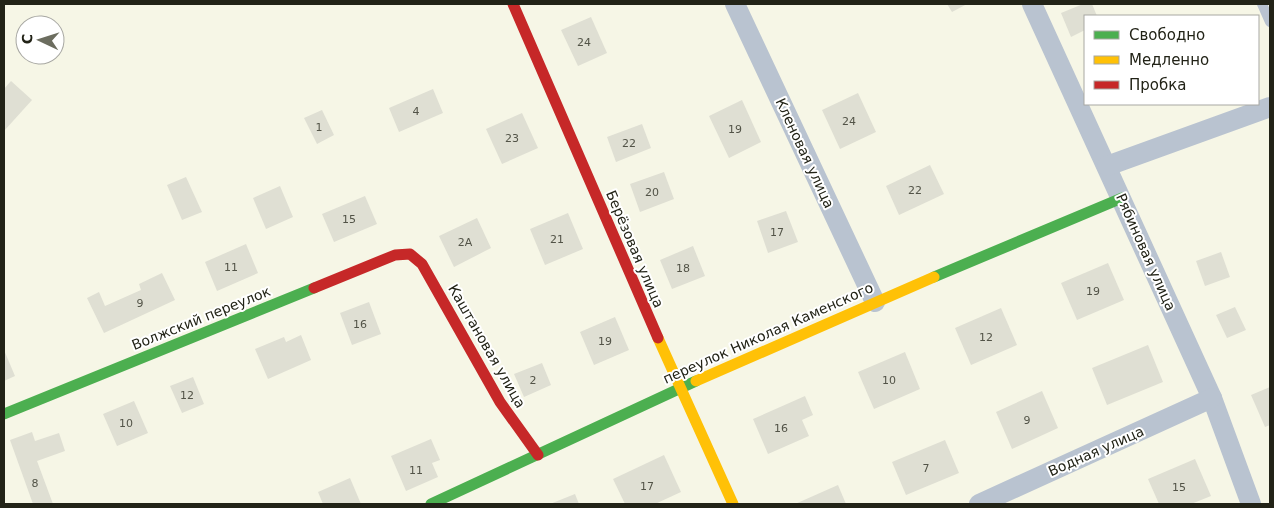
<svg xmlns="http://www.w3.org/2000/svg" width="1274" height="508" viewBox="0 0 1274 508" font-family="'DejaVu Sans',sans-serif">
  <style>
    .building { fill: #dfdfd3 }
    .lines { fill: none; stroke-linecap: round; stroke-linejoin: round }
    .lane { stroke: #b9c3d0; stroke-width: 10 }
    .street { stroke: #b9c3d0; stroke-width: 20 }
    .fast { stroke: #4caf50; stroke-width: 11 }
    .slow { stroke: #ffc107; stroke-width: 11 }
    .jam { stroke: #c62828; stroke-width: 11 }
    .labels { text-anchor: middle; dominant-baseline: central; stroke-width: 4; stroke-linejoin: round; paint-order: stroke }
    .number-label { font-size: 11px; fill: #525347 }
    .street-label { font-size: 14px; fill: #222317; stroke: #fff }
  </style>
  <rect width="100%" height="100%" fill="#f6f6e6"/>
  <g class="building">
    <path d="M947,4H967L952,12Z"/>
    <path d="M1083,4H1092L1097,16H1085V30L1071,37L1061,13Z"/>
    <path d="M591,17L607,53L578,66L561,30Z"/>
    <path d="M11,81L32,100L4,131V89Z"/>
    <path d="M433,89L443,113L399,132L389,108Z"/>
    <path d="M858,93L876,132L840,149L822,110Z"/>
    <path d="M742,100L761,142L729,158L709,116Z"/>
    <path d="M322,110L334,135L317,144L304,118Z"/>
    <path d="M522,113L538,148L502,164L486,129Z"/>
    <path d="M642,124L651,148L616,162L607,137Z"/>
    <path d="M930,165L944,194L899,215L886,186Z"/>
    <path d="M664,172L674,199L640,212L630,184Z"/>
    <path d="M186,177L202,212L182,220L167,185Z"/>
    <path d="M280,186L293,217L266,229L253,198Z"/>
    <path d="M365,196L377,224L334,242L322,214Z"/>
    <path d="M786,211L798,242L768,253L757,221Z"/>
    <path d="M568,213L583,249L545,265L530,229Z"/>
    <path d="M477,218L491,248L454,267L439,236Z"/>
    <path d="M246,244L258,273L217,291L205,262Z"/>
    <path d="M693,246L705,276L672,289L660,260Z"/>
    <path d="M1221,252L1230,277L1205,286L1196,261Z"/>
    <path d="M1108,263L1124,300L1077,320L1061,283Z"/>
    <path d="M162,273L175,300L104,333L87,298L99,292L105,306L141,290L139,284Z"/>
    <path d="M369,302L381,334L352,345L340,313Z"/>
    <path d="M1235,307L1246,330L1227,338L1216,315Z"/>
    <path d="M1001,308L1017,345L971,365L955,328Z"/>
    <path d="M615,317L629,350L594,365L580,332Z"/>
    <path d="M301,335L311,360L268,379L255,349L284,337L286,342Z"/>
    <path d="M1148,345L1163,382L1107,405L1092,368Z"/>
    <path d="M4,350L15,376L4,381Z"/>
    <path d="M905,352L920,389L874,409L858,372Z"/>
    <path d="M542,363L551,385L524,397L514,374Z"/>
    <path d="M193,377L204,404L182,413L170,386Z"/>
    <path d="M1270,387V425L1265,427L1251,395Z"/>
    <path d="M1042,391L1058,428L1012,449L996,412Z"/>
    <path d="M805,396L813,415L802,420L809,436L768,454L753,419Z"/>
    <path d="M134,401L148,433L117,446L103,414Z"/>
    <path d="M32,432L35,441L59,433L65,451L37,461L53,504H33L10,440Z"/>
    <path d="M431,439L440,460L432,463L438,477L406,491L391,456Z"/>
    <path d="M945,440L959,473L906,495L892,462Z"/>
    <path d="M664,455L681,492L655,504H625L613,479Z"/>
    <path d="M1195,459L1211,496L1191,504H1159L1148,479Z"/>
    <path d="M350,478L361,504H323L318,492Z"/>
    <path d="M838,485L846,504H795Z"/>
    <path d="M575,494L579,504H550Z"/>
  </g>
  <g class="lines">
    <path class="lane" d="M1262,4L1270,22"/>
    <g class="street">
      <path d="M735,4L875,302"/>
      <path d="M1032,4L1212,398L1251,504"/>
      <path d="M1107,166L1270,107"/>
      <path d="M979,504L1212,398"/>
    </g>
    <g class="fast">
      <path d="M934,277L1122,198"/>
      <path d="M4,414L314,288"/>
      <path d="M431,504L696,381"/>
    </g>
    <g class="slow">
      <path d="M658,338L733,504"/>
      <path d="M696,381L934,277"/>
    </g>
    <g class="jam">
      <path d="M513,4L658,338"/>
      <path d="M314,288L395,255L410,254L422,264L500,402L538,455"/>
    </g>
  </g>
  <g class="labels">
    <g class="number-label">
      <text x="584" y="42">24</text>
      <text x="416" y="111">4</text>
      <text x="849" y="121">24</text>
      <text x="319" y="127">1</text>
      <text x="735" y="129">19</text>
      <text x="512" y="138">23</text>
      <text x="629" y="143">22</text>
      <text x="915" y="190">22</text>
      <text x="652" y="192">20</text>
      <text x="349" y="219">15</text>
      <text x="777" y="232">17</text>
      <text x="557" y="239">21</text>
      <text x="465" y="242">2А</text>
      <text x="231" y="267">11</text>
      <text x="683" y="268">18</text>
      <text x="1093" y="291">19</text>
      <text x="140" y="303">9</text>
      <text x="360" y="324">16</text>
      <text x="986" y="337">12</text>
      <text x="605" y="341">19</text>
      <text x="533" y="380">2</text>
      <text x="889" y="380">10</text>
      <text x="187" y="395">12</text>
      <text x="1027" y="420">9</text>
      <text x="126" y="423">10</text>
      <text x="781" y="428">16</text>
      <text x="926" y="468">7</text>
      <text x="416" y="470">11</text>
      <text x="35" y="483">8</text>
      <text x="647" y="486">17</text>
      <text x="1179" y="487">15</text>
    </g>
    <g class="street-label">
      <text transform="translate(805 153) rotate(65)">Кленовая улица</text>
      <text transform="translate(635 249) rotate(67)">Берёзовая улица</text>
      <text transform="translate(1146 252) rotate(66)">Рябиновая улица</text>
      <text transform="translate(201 318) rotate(-22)">Волжский переулок</text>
      <text transform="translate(768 333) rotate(-24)">переулок Николая Каменского</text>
      <text transform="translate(487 346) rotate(60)">Каштановая улица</text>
      <text transform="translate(1096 451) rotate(-24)">Водная улица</text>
    </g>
  </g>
  <rect width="1274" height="508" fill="none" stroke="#222317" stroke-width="10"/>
  <rect x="1084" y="15" width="175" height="90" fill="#ffffff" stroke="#a7a7a2"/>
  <rect x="1094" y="31" width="25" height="8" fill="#4caf50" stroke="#a7a7a2"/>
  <text x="1129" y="40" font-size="15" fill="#222317">Свободно</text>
  <rect x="1094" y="56" width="25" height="8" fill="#ffc107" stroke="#a7a7a2"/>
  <text x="1129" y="65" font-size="15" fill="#222317">Медленно</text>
  <rect x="1094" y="81" width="25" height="8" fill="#c62828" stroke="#a7a7a2"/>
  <text x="1129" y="90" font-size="15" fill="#222317">Пробка</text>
  <g transform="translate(40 40) rotate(274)"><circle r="24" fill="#ffffff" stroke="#a7a7a2"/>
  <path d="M0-4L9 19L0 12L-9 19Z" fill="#6c6d5f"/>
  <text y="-8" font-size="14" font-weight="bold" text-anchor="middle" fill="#222317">С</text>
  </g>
</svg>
